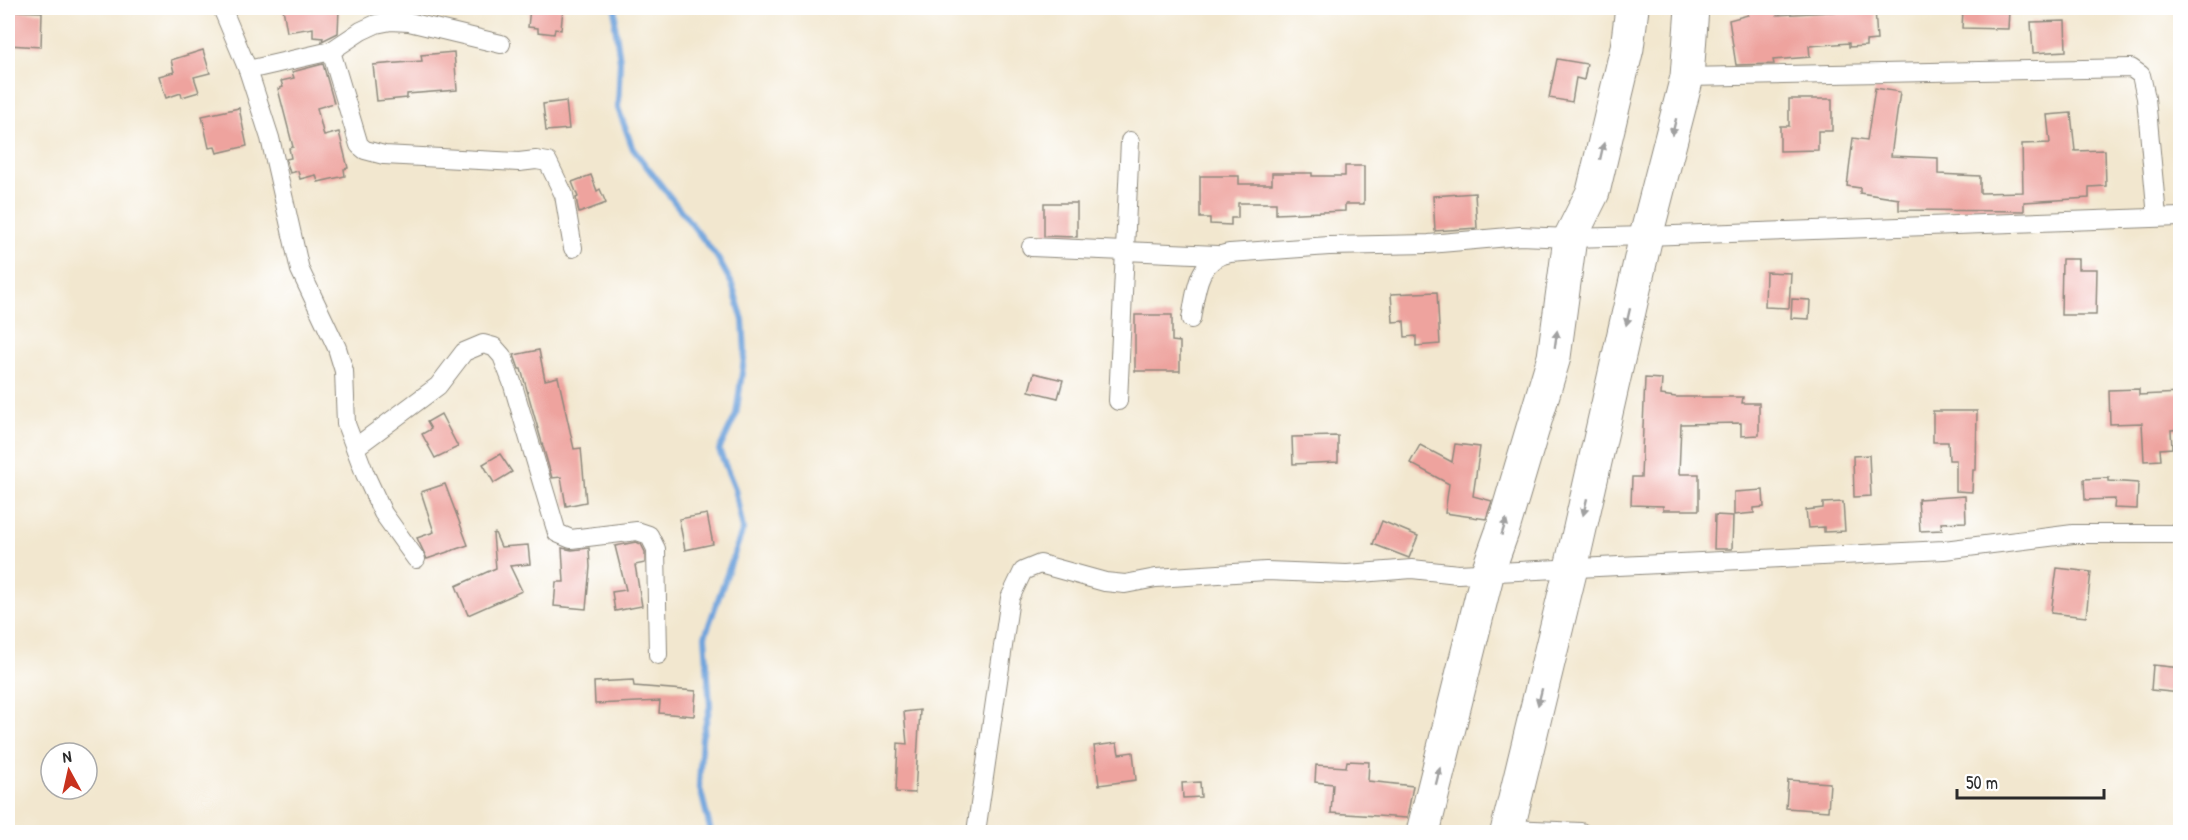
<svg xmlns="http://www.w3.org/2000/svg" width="2188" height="840" viewBox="0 0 2188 840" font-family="'Patrick Hand',sans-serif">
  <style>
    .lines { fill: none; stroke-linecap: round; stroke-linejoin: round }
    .stream { stroke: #6ea3db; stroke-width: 6 }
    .building { fill: #eea39e }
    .street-casing { stroke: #8e897d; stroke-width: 20 }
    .highway-casing { stroke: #8e897d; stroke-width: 35 }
    .street { stroke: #fff; stroke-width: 18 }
    .highway { stroke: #fff; stroke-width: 33 }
    .oneway { fill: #a0a0a0 }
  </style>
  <rect width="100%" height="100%" fill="#fff"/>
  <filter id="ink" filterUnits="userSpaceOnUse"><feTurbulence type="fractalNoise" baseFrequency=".0167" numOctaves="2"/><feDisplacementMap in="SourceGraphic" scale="12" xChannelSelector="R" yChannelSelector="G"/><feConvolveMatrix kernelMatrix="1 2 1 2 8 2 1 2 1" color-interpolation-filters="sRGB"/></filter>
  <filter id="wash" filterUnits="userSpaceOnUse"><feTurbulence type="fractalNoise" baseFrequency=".008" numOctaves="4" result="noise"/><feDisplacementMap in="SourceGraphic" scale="24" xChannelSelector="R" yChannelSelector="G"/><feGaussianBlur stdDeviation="1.35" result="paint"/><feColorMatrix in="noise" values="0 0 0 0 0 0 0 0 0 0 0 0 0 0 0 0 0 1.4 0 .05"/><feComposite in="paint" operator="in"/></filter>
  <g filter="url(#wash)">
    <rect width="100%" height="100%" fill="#f2e7cf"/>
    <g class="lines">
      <path class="stream" d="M616,8L615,25L620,61L618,108L633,149L717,257L732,284L743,320L745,352L736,415L719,450L735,489L743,529L705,636L710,706L702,738L699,784L711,832"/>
    </g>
    <g id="blocks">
      <g class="building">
        <path d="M283,8L339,9L338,33L322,41L323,38L313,37V28L287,32Z"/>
        <path d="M530,8H563L561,30L555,29L554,34L538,32V28L528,27Z"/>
        <path d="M1747,8H1776L1777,15L1847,11V8H1875L1877,40L1866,41V46L1849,47V43L1809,46L1810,57L1773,60L1774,64L1736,65L1729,20L1748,15Z"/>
        <path d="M1963,10L2009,11L2008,29L1962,28Z"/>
        <path d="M11,11L42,12L41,47L8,45V17H11Z"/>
        <path d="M2065,21L2066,51L2033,53L2031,22Z"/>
        <path d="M203,50L210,73L194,77L199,92L182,97L181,93L166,98L159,76L174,72L171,60Z"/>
        <path d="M454,52L457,90L407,94V98L377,101L373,65L422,61L421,55Z"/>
        <path d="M1557,59L1587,64L1584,80L1576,78L1572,102L1549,98Z"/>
        <path d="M323,64L334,103L317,108L324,136L339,132L348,168L344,169L345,176L318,182L316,175L300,179L298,171L290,173L286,159L291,158L289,148L293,147L278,89L283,87L281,81L294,78L292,72Z"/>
        <path d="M1875,88L1900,92L1891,156L1938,158V174L1980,176V193L2023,192L2022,144L2050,143L2047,115L2071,113L2075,151L2105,150L2106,186L2089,187V198L2024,202V211L1899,210V199L1860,193V188L1847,186L1853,138L1867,140Z"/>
        <path d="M1789,99H1832V131H1818V150L1780,151V126H1789Z"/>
        <path d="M566,101L569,129L546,131L543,104Z"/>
        <path d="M239,108L247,146L217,153L215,147L209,148L202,116Z"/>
        <path d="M1345,166H1364V204H1345V211L1276,214V203H1238V218H1231V225L1210,224V218H1200V176H1239V184H1272V173H1312V176H1345Z"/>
        <path d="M591,175L597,191L600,189L606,203L579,213L576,198L578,197L572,182Z"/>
        <path d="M1475,193L1477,228L1435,231L1433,196Z"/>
        <path d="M1044,203H1077V237L1044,236Z"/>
        <path d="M2062,259H2078V269H2097L2096,315H2061Z"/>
        <path d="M1766,272L1791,273L1789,308L1765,307Z"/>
        <path d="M1437,292L1440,344L1416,346V336L1405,337L1404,321L1393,322L1391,294Z"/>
        <path d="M1792,299L1810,300L1809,319L1791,318Z"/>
        <path d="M1135,315H1172V341L1180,342V371H1135Z"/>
        <path d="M539,350L545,380L558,377L574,449L581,448L586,502L566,506L561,477L552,478L521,369H519L514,355Z"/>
        <path d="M1034,373L1063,380L1058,398L1029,391Z"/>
        <path d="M1645,378L1662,379L1661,395L1676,397H1743L1742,403H1759V435L1741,436V423L1681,424L1679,474H1699V510H1663V506L1631,505L1632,477H1641Z"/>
        <path d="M2139,389V395L2181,393V429L2171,430L2172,448L2160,449L2161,460L2144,461L2142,423L2110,424L2109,390Z"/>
        <path d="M1933,411H1977L1976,470H1973L1972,492L1956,491V460H1949L1948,442H1933Z"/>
        <path d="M441,414L458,447L435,458L422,434L431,429L427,422Z"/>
        <path d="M1338,436V462L1293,464L1292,437Z"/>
        <path d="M1455,444L1480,447L1473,496L1492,501L1486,519L1445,513L1449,484L1410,463L1420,445L1452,462Z"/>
        <path d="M500,454L512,472L494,483L483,464Z"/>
        <path d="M1869,455L1871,496L1854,497L1853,456Z"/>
        <path d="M2109,478V481L2138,483L2137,509L2114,508L2115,499L2085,500L2084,479Z"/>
        <path d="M445,484L468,545L427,559L417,538L434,532L421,492Z"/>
        <path d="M1763,490L1764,507L1754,508V513L1734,515V492Z"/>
        <path d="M1965,496L1966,522L1941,523L1942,530L1920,531L1918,499Z"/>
        <path d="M1843,502L1845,531L1824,532V527L1808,528L1806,510L1823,508V503Z"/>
        <path d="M707,514L713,544L685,550L679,519Z"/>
        <path d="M1715,515L1733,516L1732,549H1714Z"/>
        <path d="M1382,521L1418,536L1409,558L1373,544Z"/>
        <path d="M495,533L501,547L528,545L530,564L510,566L522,591L468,615L456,586L496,568L493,534Z"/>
        <path d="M636,542L641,544L645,552V563L635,565L642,606L615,611L612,592L626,590L615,546Z"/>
        <path d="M562,548L572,550L589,548L590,567L586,609L554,606L556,582H564Z"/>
        <path d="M2057,568L2091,572L2086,617L2051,613Z"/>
        <path d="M2153,665L2181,668V693L2151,690Z"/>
        <path d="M633,680L634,686L696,691L694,716L659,713L660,701L595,704L594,682Z"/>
        <path d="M920,710L915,793L896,792L898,743L907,744L904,712Z"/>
        <path d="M1117,743L1119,754L1133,752L1136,780L1099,785L1094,746Z"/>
        <path d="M1347,761L1369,762L1368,781L1413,786L1407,818L1331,813L1333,784L1315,782L1316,765L1346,767Z"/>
        <path d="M1788,780L1830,783L1828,811L1786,808Z"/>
        <path d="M1200,782L1201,797L1183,798L1182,783Z"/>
      </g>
    </g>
  </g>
  <g filter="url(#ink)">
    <use href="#blocks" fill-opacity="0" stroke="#8e897d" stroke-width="1.5"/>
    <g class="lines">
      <g class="street-casing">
        <g id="street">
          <path d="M222,8L248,70L270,138L300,270L337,348L344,371L346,424L365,474L383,513L416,559"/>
          <path d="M331,51L359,145L365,150L384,155L519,162L536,160L548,162L564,195L573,248"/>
          <path d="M248,70L331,51L361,31L376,24L391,21L409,22L501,44"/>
          <path d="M1687,77L2131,68L2141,75L2146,98L2157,217"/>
          <path d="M1031,247L1217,255"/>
          <path d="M1191,319C1196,291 1197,258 1230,253L1329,246L1429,244L1520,236L1570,238L1646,236L2180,217"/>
          <path d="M1118,401L1130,141"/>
          <path d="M356,447L438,386L464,352L483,344L494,347L502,356L512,382L557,533L571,539L637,531L649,535L656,549L658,655"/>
          <path d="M1508,829L1581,832"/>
          <path d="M976,832L1010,598L1023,571L1040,564L1105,582L1125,584L1156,578L1266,571L1347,574L1412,569L1458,574L1944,550L2073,534H2180"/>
        </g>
      </g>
      <g class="highway-casing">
        <g id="highway">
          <path d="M1423,832L1488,571L1502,532L1554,357L1570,238L1593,192L1627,48L1632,8"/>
          <path d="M1507,832L1571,568L1646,236L1687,77L1692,8"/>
        </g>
      </g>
      <use href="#street" class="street"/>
      <use href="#highway" class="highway"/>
    </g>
    <defs><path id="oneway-solid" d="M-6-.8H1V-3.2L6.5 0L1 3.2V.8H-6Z" transform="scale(1.5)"/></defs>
    <g class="oneway">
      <use href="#oneway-solid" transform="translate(1674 127) rotate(104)"/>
      <use href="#oneway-solid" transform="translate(1602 151) rotate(-77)"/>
      <use href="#oneway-solid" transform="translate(1628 317) rotate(103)"/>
      <use href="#oneway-solid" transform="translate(1556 339) rotate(-82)"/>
      <use href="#oneway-solid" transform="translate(1585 507) rotate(103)"/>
      <use href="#oneway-solid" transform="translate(1504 527) rotate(-73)"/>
      <use href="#oneway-solid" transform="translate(1540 697) rotate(104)"/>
      <use href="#oneway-solid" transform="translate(1438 776) rotate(-76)"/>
    </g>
  </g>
  <rect width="2188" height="840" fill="none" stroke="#fff" stroke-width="30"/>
  <g transform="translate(69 771) rotate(352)"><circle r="28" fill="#ffffff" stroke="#aaaaaa" stroke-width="1.5"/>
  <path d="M0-4.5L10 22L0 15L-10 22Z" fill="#c8321e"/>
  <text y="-9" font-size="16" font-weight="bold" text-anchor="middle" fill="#2b2b2b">N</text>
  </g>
  <path d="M1957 789v9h147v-9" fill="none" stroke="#2b2b2b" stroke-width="3"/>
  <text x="1966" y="789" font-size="18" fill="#2b2b2b" stroke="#ffffff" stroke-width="4.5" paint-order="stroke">50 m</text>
</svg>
